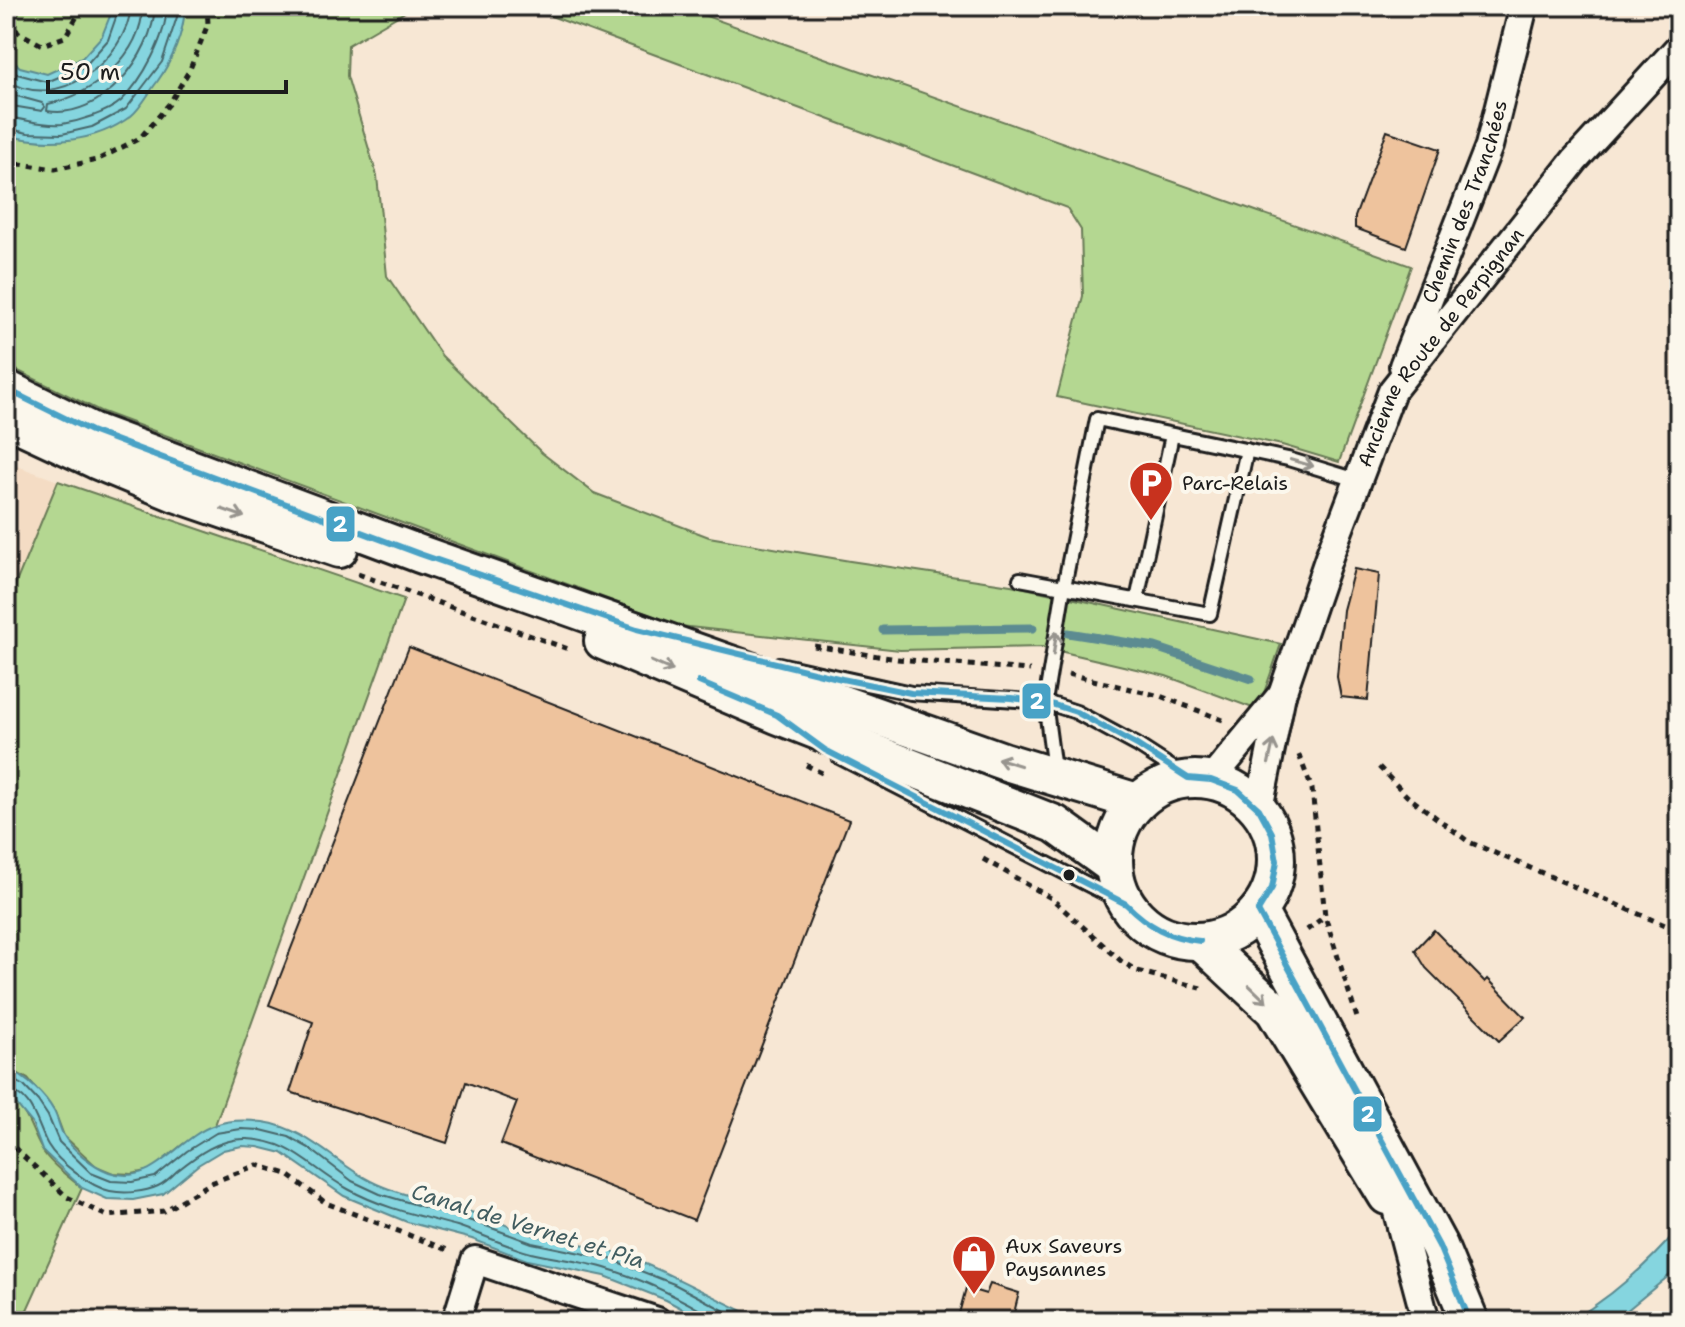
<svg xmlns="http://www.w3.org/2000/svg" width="1685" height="1327" viewBox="0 0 1685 1327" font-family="'Shantell Sans',sans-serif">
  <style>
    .built { fill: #f4dcc4 }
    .green { fill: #b4d791; stroke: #687a56; stroke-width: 2 }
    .water { fill: #85d5df; stroke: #5b8b91; stroke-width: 2 }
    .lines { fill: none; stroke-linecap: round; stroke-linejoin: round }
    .shore { stroke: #46666a; stroke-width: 2 }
    .stream { stroke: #5b8b91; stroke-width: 9 }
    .building { fill: #eec39d; stroke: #1c1c1c; stroke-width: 2 }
    .service-casing { stroke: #1c1c1c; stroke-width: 18 }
    .minor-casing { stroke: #1c1c1c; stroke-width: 32 }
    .secondary-casing { stroke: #1c1c1c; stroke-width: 42 }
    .path { stroke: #1c1c1c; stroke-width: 5; stroke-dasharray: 6 6; stroke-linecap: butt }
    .service { stroke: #fbf7ec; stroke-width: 12 }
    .minor { stroke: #fbf7ec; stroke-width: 26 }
    .secondary { stroke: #fbf7ec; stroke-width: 36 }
    .bus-1-casing { stroke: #fbf7ec; stroke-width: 12 }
    .bus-1 { stroke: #48a2c6; stroke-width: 6 }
    .oneway { stroke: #97948e }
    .bus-dot { fill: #1c1c1c; stroke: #fbf7ec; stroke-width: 3 }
    .labels { text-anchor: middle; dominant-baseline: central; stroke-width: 8; stroke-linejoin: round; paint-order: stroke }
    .street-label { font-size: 20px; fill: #1c1c1c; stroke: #fbf7ec }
    .poi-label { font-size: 20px; fill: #1c1c1c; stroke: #fbf7ec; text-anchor: start }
    .water-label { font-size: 22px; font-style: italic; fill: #415d60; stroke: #fbf7ec }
    .line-badge { stroke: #fbf7ec; stroke-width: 3 }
    .badge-label { font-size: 22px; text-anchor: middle; font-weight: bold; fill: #fff }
  </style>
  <rect width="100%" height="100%" fill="#f7e7d4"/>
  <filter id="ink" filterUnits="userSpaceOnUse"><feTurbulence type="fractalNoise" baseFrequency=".0125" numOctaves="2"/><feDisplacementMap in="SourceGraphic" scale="16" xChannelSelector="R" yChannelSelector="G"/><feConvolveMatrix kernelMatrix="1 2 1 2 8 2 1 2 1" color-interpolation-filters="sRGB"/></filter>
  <g filter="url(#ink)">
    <path class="built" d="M6,462L58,481L6,607Z"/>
    <g class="green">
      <path d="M6,6H415L348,45L347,76L377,176L387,276L442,356L542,453L594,493L709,537L850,561L1011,585L1281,644L1258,710L1166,676L1042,647L900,650L680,626L100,411L6,365Z"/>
      <path d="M524,6H678L1411,266L1339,462L1282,445L1057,397L1083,296L1081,230L1067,208Z"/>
      <path d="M58,481L404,599L215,1125L183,1144L151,1170L131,1174L113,1173L96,1166L64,1136L55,1112L28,1079L6,1067V607Z"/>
      <path d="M6,1096C28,1108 30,1129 41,1148C49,1163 69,1177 82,1188L22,1321H6Z"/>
    </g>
    <g class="water">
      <path d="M114,6L185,7C184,33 172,61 157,82C149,92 141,108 131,116C95,143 48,146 6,135V55L20,67L47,74L82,58L102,36Z"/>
      <path d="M6,1067C26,1078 43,1091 54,1111C58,1118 59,1127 63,1134C71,1149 93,1166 109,1172C154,1188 177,1137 215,1125C229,1120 248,1120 263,1122C311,1129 340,1170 384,1187C414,1199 447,1204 477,1214C497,1220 514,1230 534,1235C561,1242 590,1244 617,1253C669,1271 715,1300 765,1321H705L666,1300L605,1276L527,1260L472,1239L407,1222L344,1196L282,1153L258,1147L242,1146L223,1150L198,1165L163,1194L133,1200L107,1199L82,1188L42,1150L32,1123L13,1100L6,1096Z"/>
      <path d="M1679,1228V1265L1671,1274L1614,1321H1571C1612,1296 1648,1265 1679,1228Z"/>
    </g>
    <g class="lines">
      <g class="shore">
        <path d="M143,6C141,56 93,95 48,104L47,111C101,121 153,55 155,6"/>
        <path d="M6,66L17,74L47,82L85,66L108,40L120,6"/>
        <path d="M6,79C55,115 127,60 131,6"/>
        <path d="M6,93L42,103L45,107L42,111L6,105"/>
        <path d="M6,117C25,119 43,126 62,124C80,121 107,113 121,101C143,80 166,37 167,6"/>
        <path d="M6,128L28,133L62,134L92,127L126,109L162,62L177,17V6"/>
        <path d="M6,1076L24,1086L38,1101L48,1116L59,1142L91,1173L111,1181L132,1182L155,1177L187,1151L216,1133L241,1129L261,1130L289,1137L309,1148L352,1181L380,1194L478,1223L532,1243L610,1259L674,1284L744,1321"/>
        <path d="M6,1090C33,1093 37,1126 48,1145C58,1162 91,1187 110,1191C125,1194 145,1192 158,1186C165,1183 172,1176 177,1171C197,1155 219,1138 247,1139C294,1141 310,1168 348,1189C382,1208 420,1216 457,1226C482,1234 505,1246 531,1253C556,1259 583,1261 608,1269C642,1279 672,1294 702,1311L707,1321"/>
      </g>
      <g class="stream">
        <path d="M883,630L1033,628"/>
        <path d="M1068,633L1155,647L1251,679"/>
      </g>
    </g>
    <g class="building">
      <path d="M1387,131L1440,149L1406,247L1355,228V217Z"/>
      <path d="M1354,569L1379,574L1368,700L1341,697L1337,677L1343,610Z"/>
      <path d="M409,647L849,820L694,1220L501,1144L517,1102L466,1082L447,1143L290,1092L313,1022L269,1005Z"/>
      <path d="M1434,930L1485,982L1488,979L1525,1017L1499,1041L1426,968L1415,950Z"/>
      <path d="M990,1284L1019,1293L1012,1321H957L966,1288L986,1294Z"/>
    </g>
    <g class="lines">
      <g class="service-casing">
        <g id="service">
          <path d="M1020,579L1210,614L1247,450"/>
          <path d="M1137,600L1172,435"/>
          <path d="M779,664L911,693L1045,702L1076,712L1137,745L1188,778"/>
          <path d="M839,757L1126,904"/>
          <path d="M1054,770L1045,702L1064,587L1097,419L1288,459L1357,480"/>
        </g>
      </g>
      <g class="minor-casing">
        <g id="minor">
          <path id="s1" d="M1403,366L1489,146L1524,6"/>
          <path d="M1211,780L1282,694"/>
          <path id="s2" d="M1259,809L1282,694L1330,554L1392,391L1575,160L1679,47"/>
          <path d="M1397,1212L1426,1321"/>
          <path d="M456,1321L475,1260L657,1321"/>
        </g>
      </g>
      <g class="secondary-casing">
        <g id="secondary">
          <path d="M6,389L91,431L420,554L1003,761L1137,802"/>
          <path d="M6,418L96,460L178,494L339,549"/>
          <path d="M603,641L777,715L1055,824L1113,866"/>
          <circle cx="1195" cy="860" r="81"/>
          <path d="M1258,911L1439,1246L1470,1321"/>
          <path d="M1200,941L1274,1010L1387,1196"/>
        </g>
      </g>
      <g class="path">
        <path d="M6,7L18,32L42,45L65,37L83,6"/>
        <path d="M6,162L55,169L97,160L140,138L170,103L190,69L208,24L207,6"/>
        <path d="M358,574L571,650"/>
        <path d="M814,646L897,659L1030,670"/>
        <path d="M1068,674L1160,696L1223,720"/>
        <path d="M1299,755L1312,789L1325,916L1358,1021"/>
        <path d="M806,765L826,775"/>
        <path d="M1379,767L1407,796L1469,842L1679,931"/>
        <path d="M983,859L1051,898L1121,961L1137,971L1201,988"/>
        <path d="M1307,930L1325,916"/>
        <path d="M6,1140L67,1197L107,1216L164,1211L211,1183L257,1165L287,1174L326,1203L450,1251"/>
      </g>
      <use href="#service" class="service"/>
      <use href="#minor" class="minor"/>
      <use href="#secondary" class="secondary"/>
      <g class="bus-1-casing">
        <g id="bus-1">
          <path d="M6,389L91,431L420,554L637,629L842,679L911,693L1011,698L1045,702L1076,712L1137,745L1188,778L1211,780L1238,790L1259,809L1272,833L1277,861L1272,888L1258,911"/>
          <path d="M699,682L777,715L825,750L1126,904C1148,926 1169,938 1200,941"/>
          <path d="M1258,911L1439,1246L1470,1321"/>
        </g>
      </g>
      <use href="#bus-1" class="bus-1"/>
    </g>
    <defs><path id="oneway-shaft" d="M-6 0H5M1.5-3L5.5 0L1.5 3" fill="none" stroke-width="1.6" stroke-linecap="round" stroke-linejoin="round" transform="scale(2)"/></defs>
    <g class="oneway">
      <use href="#oneway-shaft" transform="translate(1302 463) rotate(16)"/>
      <use href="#oneway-shaft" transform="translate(233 513) rotate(19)"/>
      <use href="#oneway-shaft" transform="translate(1055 643) rotate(-82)"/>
      <use href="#oneway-shaft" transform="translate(662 666) rotate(23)"/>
      <use href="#oneway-shaft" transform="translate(1271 752) rotate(-78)"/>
      <use href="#oneway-shaft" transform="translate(1009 762) rotate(-163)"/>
      <use href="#oneway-shaft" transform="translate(1258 994) rotate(44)"/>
    </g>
  </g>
  <defs>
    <g id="parking-pin" transform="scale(2.3)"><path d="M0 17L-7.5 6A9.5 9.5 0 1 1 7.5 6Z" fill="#c8321e" stroke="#fbf7ec"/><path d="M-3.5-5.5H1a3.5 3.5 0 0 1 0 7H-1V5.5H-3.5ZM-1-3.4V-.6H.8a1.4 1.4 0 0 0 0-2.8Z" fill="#fff"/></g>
    <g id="shop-pin" transform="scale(2.3)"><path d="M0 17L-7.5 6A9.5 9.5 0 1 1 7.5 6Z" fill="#c8321e" stroke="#fbf7ec"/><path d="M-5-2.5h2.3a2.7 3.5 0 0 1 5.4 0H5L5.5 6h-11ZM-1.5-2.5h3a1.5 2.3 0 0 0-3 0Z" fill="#fff"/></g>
  </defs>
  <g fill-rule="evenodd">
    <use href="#parking-pin" x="1151" y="483"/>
    <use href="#shop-pin" x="974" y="1257"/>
  </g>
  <circle class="bus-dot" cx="1069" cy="875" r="7"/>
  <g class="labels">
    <g class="street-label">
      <text stroke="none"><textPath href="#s1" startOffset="176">Chemin des Tranchées</textPath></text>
      <text stroke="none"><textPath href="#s2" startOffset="502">Ancienne Route de Perpignan</textPath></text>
    </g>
    <g class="poi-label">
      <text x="1182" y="483">Parc-Relais</text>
      <text x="1005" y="1246">Aux Saveurs<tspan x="1005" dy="23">Paysannes</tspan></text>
    </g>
    <g class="water-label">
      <text transform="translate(528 1226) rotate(17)">Canal de Vernet et Pia</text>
    </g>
  </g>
  <g class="line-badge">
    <rect x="325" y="505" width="31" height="38" rx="8" fill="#48a2c6"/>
    <rect x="1021" y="682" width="31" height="38" rx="8" fill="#48a2c6"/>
    <rect x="1352" y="1095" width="31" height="38" rx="8" fill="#48a2c6"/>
  </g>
  <g class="badge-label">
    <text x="340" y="532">2</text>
    <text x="1037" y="709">2</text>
    <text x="1368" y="1122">2</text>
  </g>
  <rect width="1685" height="1327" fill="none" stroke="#fbf7ec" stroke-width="32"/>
  <rect x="16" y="16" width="1653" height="1295" fill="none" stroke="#1c1c1c" stroke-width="3" filter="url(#ink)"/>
  <path d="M48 80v12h238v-12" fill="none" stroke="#1c1c1c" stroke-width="4"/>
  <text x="60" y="80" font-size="24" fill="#1c1c1c" stroke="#fbf7ec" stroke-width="6" paint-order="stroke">50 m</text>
</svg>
